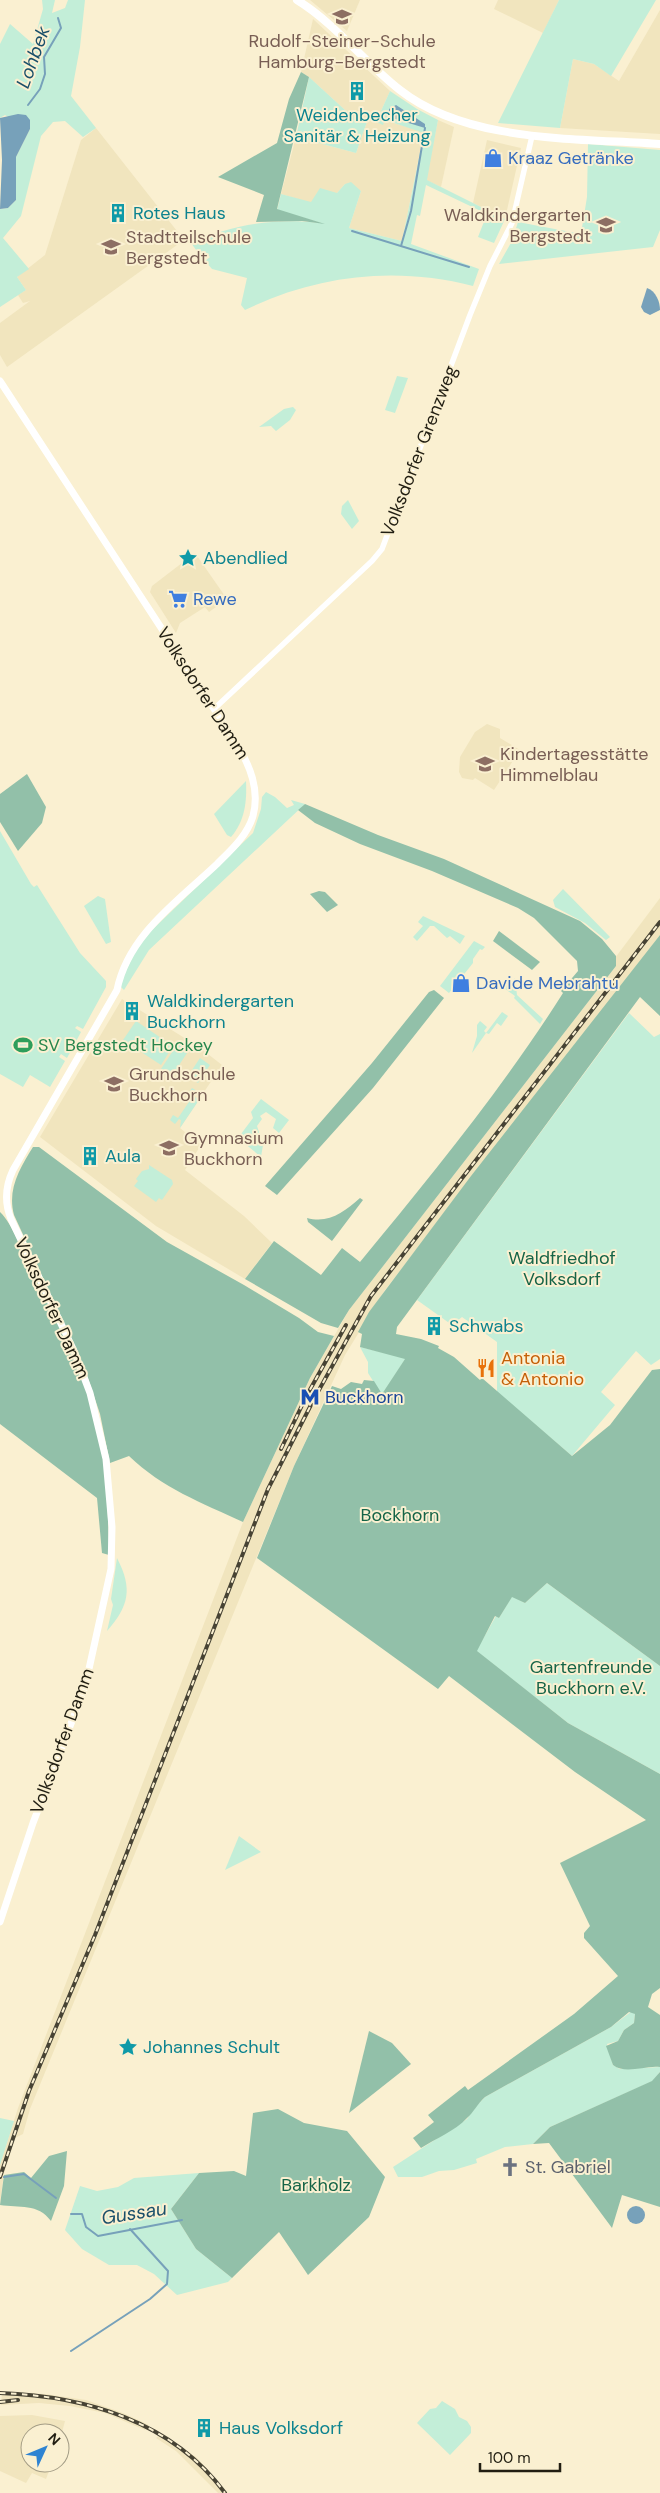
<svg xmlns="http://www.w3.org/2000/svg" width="660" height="2493" viewBox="0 0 660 2493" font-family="'DM Sans',sans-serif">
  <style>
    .built { fill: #f1e5be }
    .green { fill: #c3eed8 }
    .forest { fill: #92c0a9 }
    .water { fill: #77a1ba }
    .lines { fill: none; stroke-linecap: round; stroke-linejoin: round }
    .stream { stroke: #77a1ba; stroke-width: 2 }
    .tertiary { stroke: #fff; stroke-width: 5.5 }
    .secondary { stroke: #fff; stroke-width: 7 }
    .primary { stroke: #fff; stroke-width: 8 }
    .rail-casing { stroke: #474334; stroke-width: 4 }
    .rail { stroke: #faf0d1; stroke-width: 2; stroke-dasharray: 5.5; stroke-linecap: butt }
    .labels { text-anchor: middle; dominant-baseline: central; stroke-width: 4; stroke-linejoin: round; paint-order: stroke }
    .education-label { font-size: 18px; fill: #785e54; stroke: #faf0d1; text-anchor: start }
    .culture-label { font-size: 18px; fill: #0d838f; stroke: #faf0d1; text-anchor: start }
    .shop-label { font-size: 18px; fill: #366cbe; stroke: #faf0d1; text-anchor: start }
    .street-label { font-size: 18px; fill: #211e12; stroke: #faf0d1 }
    .leisure-label { font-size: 18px; fill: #27864d; stroke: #faf0d1; text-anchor: start }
    .park-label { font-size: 18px; fill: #156447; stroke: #faf0d1 }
    .food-label { font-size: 18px; fill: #c56008; stroke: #faf0d1; text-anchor: start }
    .transit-label { font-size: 18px; fill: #164399; stroke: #faf0d1; text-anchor: start }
    .worship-label { font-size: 18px; fill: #5b616d; stroke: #faf0d1; text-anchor: start }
    .water-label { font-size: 19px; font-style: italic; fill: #1a4f6a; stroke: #faf0d1 }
  </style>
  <rect width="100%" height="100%" fill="#faf0d1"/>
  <g class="built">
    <path d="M310,0H360L347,31Z"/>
    <path d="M498,0H559L543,33L494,9Z"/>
    <path d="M660,10V134L560,128L573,59L594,64L619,81Z"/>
    <path d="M313,19L390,91L376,122L384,120L424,132L402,241L349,228L361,191L345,184L337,193L311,203L281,194L296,137L356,153L368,119L345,110L309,77L301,72Z"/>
    <path d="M438,120L454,127L441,187L426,180Z"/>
    <path d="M96,128L184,240L7,367L0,355V323L30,301L23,303L18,295L26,290L17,277L45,255L81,140Z"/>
    <path d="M487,140L521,148L505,219L473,203Z"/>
    <path d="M195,553L227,599L209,612L205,607L180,623L176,633L150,592L152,586Z"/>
    <path d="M487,724L500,729V738L520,750L494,790L475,778L473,780L462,778L459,772L460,757L475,732Z"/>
    <path d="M660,898V935L654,943L385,1290L345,1355L294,1466L30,2109L23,2134L15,2138L4,2173L0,2203V2165L18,2108L243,1522L310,1378L349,1310L616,966L615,958Z"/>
    <path d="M122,999L199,1047L222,1065L180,1128L201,1145L185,1170L244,1216L272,1243L245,1279L156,1226L40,1137Z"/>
    <path d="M2,2392L45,2394L86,2400L123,2413L149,2425L145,2430L105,2413L70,2406L39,2403L1,2405Z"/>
    <path d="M32,2415L65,2421L60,2440V2433H30V2463H52L46,2479L32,2473L26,2483L0,2471V2416Z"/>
    <path d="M162,2433L197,2458L228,2493H218L176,2451L156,2438Z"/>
  </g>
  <g class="green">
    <path d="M42,0H55L52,13L65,8L68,0H85L80,47L71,96L96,128L83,137L65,121L53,122L41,136L21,216L3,238L29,269L17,277L26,290L0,307V209L8,208L16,200V157L30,129L5,115L0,118V44L10,24L33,44L43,9Z"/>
    <path d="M559,0H656L611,76L594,64L573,59L560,128L498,123Z"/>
    <path d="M309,77L345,110L368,119L356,153L296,137Z"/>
    <path d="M390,91L417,109L438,120L427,180L505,219L494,243L478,237L487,214L426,185L420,216L417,215L411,244L479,269L473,286C395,266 317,275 245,310L241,305L247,278L212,269L205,261L210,257L207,254L202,258L191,243C233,224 275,218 321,223L277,210L281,194L311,202L320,188L337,193L345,184L351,182L361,191L349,228L402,241L424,133L385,120L383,125L376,122Z"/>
    <path d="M588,144L660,150V230L653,247L499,264L512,241L518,222L581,234L587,197Z"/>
    <path d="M397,376L408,378L395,413L385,410Z"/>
    <path d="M293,407L296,410L290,420L276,431L271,426L259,427L284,409Z"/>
    <path d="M348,500L359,521L352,529L341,514L342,506Z"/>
    <path d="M246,781C247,801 245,821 231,837L227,835L214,814Z"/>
    <path d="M266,792L275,797L287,808L294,805L291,800L305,804L149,950L124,990L119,985L137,948L152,930L253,833L261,809L262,797Z"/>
    <path d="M0,831L31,884L34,887L37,885L80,953L106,981V987L83,1029L77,1026L75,1028L81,1032L67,1058L61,1054L59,1057L65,1061L50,1087L30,1075L23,1087L0,1074Z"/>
    <path d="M563,889L610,937L606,940L585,923L555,907L553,900Z"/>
    <path d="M98,896L105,899L111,942L106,944L84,906Z"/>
    <path d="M423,916L465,936L460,944L450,936L447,938L434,926H430L417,941L413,937L423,926L418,922Z"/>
    <path d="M474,941L485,947L482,950L480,949L473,959V963L449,993L440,986Z"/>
    <path d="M515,978L517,995L543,1019L540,1024L514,998L515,996L501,986L508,981L511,982Z"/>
    <path d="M502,1012L508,1016L501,1026L497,1023L489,1034L486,1033L472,1053L477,1036V1025L480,1021L487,1027L484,1031L486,1033Z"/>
    <path d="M629,1013L654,1037L660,1034V1359L651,1365L636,1351L601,1392L615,1405L572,1456L497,1392V1342L462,1317L452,1325L417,1300Z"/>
    <path d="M136,1021L173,1046L161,1065L123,1040Z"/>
    <path d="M178,1043L189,1050L172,1076L161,1069Z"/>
    <path d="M200,1058L210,1065L198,1083L188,1076Z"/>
    <path d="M192,1088L197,1091L194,1096L199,1100L180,1128L181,1120L179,1119L175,1124L170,1120L173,1115L178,1118L193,1096L189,1092Z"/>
    <path d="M261,1099L289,1120L279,1133L273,1128L276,1119L266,1112L260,1116L262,1119L257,1126L259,1132L258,1136L263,1145L261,1157L238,1138L253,1118L251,1112Z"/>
    <path d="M149,1165L172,1180L173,1184L162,1200L159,1198L156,1202L134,1186L138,1181L136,1179L142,1171L149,1169Z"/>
    <path d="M360,1347L406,1358L382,1395L368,1373V1362Z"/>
    <path d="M117,1558C133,1589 129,1606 107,1631L113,1605L111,1599Z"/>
    <path d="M547,1583L660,1666V1774L568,1723L476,1651L496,1616L499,1618L512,1596L525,1603Z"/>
    <path d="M239,1836L261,1852L225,1870Z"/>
    <path d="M632,2011L635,2014L634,2023L624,2030L618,2041L607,2044L613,2065L620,2069L660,2067V2072L653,2081L550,2127L533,2144L505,2147L476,2159L477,2163L454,2170L439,2171L422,2177H398L393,2167L467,2119L475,2107L485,2097L611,2027Z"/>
    <path d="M0,2118L14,2121L0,2165Z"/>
    <path d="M199,2173L171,2209L196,2249L232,2278L228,2282L177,2295L154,2274L137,2265H109L82,2249L65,2230L80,2186L97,2191L118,2187L134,2178Z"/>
    <path d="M442,2401L455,2409L459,2417L467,2421L471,2427V2433L450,2455L417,2423L430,2409L436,2408Z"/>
  </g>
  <g class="forest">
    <path d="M301,72L309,77L277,209L325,224L302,221L256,222L264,195L218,177L277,143L289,99Z"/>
    <path d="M27,774L46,807L42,823L18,851L0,822V794Z"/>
    <path d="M305,804L378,835L444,859L580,921L602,939L616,956V966L349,1310L338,1328L321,1323L245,1279L274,1241L321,1275L342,1248L360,1262C431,1176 505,1085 563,993L561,991L578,971L577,961L534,918L518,908L432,871L360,844L315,823L298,810Z"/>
    <path d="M319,891L325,892L338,905L327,912L310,894Z"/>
    <path d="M499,931L540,962L532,970L493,941Z"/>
    <path d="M660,935V1016L640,997L397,1327L396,1334L421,1339L439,1346L438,1348L454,1357L480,1380L482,1378L572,1456L610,1425L652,1370L660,1369V1666L547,1583L525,1603L512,1597L499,1618L495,1616L477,1651L568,1723L660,1774V1988L652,1994L648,2007L660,2015V2067C645,2065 626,2075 613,2065L606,2046L618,2041L624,2030L634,2023L635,2014L629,2012L611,2027L485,2097C477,2104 474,2112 467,2118C455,2131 435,2139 421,2148L413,2138L434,2122L428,2115L465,2086L468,2090L574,2014L618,1976L584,1938V1933L590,1926L560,1863L646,1820L575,1772L449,1676L438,1689L257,1558L294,1466L332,1386L341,1389L351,1382L362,1384L364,1380L374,1381L382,1394L405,1359L360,1347L362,1334L358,1332L369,1312L471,1176Z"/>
    <path d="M434,990L444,998L373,1088L277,1195L265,1186L372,1063L429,992Z"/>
    <path d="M33,1147H39L167,1242L244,1285L299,1318L318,1332L334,1336L310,1378L243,1522C202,1503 162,1488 129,1456L110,1463L100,1414L85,1369L14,1215C7,1189 20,1168 33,1147Z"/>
    <path d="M360,1198L363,1200L332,1241L308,1222L307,1218C329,1224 344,1212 360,1198Z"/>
    <path d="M0,1212C12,1223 23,1253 31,1269C61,1327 92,1387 102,1452C108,1486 108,1520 109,1555L102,1553L97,1498L0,1424Z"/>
    <path d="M369,2031L392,2043L411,2064L349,2113Z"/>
    <path d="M660,2072V2207L622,2195L612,2228L549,2143L533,2144L550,2127L652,2081Z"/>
    <path d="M278,2109L304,2123L347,2131L385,2177L369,2217L308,2275L279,2232L232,2278L196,2249L171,2209L199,2173L234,2171L246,2176L253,2113Z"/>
    <path d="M67,2151L64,2186L51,2221C38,2203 19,2208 0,2205L4,2175L24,2172L31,2178L49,2156Z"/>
  </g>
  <g class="water">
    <path d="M396,105L425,124V128L389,117V109Z"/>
    <path d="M18,114L26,115L30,120V129L16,157V200L8,208L0,209L2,160L0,118Z"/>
    <path d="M647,288C656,291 660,302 660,310L650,315L644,312L641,307Z"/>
    <circle cx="636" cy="2215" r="9"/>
  </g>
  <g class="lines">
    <g class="stream">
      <path d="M28,105L40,89L45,74L44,57L61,28L58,18"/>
      <path d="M352,231L469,267"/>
      <path d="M401,246L411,211L425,128"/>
      <path d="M4,2177L24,2174L56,2198"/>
      <path d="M71,2214H82L86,2227L98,2236L182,2220"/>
      <path d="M71,2351L150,2299L167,2284L168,2271L130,2229"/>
    </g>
    <path class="tertiary" d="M215,708L372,561L382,549L470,315L490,266L512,223L532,136"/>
    <path class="secondary" d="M0,381L237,744C250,766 260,790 253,816C247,836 231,850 217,864C178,901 128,935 117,990L13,1170C5,1187 4,1202 11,1219L74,1351L90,1393L106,1459L112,1527L111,1569L85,1687L33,1823L0,1922"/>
    <path class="primary" d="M297,0C336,24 364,62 400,90C467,143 578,138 660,144"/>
    <g class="rail-casing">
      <g id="rail">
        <path d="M281,1449L307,1395L346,1325"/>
        <path d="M0,2177L29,2091L95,1935L268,1489L314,1399L371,1296L660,922"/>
        <path d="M0,2393C85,2396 172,2421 225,2493"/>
        <path d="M0,2402L18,2400"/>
      </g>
    </g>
    <use href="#rail" class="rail"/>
  </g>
  <defs>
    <g id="school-bare" transform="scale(1.5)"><path d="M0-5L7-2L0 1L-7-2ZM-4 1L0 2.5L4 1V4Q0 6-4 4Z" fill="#8d6e63" stroke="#faf0d1" stroke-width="2.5" paint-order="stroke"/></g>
    <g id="building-bare" transform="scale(1.5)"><path d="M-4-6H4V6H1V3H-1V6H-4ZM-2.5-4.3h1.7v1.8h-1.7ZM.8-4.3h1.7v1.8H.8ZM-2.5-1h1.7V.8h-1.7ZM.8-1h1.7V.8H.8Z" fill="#0f9aa8" stroke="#faf0d1" stroke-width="2.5" paint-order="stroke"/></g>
    <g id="shop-bare" transform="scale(1.5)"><path d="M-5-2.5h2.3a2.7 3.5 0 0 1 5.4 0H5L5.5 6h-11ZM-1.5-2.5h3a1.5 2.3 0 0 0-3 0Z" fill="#3f7fe0" stroke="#faf0d1" stroke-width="2.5" paint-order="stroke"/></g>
    <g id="sight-bare" transform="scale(1.5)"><path d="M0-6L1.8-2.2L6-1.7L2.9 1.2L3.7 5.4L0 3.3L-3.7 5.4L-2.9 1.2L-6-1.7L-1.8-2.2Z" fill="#0f9aa8" stroke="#faf0d1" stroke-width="2.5" paint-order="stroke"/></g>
    <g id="supermarket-bare" transform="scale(1.5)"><path d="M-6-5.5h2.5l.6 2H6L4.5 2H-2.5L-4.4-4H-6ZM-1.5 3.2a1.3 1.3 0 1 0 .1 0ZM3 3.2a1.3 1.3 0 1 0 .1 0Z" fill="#3f7fe0" stroke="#faf0d1" stroke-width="2.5" paint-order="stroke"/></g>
    <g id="stadium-bare" transform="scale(1.5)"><path d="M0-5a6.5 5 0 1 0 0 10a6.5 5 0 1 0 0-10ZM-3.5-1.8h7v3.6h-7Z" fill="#2e9e5b" stroke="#faf0d1" stroke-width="2.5" paint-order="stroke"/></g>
    <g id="restaurant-bare" transform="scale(1.5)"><path d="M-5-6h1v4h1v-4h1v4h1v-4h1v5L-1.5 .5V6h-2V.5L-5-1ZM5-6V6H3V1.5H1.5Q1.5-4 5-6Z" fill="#e8710a" stroke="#faf0d1" stroke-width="2.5" paint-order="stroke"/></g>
    <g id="metro-bare" transform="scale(1.5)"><path d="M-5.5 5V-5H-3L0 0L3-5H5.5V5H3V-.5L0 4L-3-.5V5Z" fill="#1a4fb4" stroke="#faf0d1" stroke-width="2.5" paint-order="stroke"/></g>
    <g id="church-bare" transform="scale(1.5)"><path d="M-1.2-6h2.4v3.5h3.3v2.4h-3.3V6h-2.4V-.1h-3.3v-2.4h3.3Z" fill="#6b7280" stroke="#faf0d1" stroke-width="2.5" paint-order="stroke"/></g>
  </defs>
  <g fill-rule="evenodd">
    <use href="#school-bare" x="342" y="17"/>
    <use href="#building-bare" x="357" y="91"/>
    <use href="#shop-bare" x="493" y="158"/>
    <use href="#building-bare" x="118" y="213"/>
    <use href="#school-bare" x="606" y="225"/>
    <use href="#school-bare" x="111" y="247"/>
    <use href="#sight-bare" x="188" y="558"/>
    <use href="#supermarket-bare" x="178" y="599"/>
    <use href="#school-bare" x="485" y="764"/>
    <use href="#shop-bare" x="461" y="983"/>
    <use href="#building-bare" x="132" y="1011"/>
    <use href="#stadium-bare" x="23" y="1045"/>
    <use href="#school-bare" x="114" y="1084"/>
    <use href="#school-bare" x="169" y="1148"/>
    <use href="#building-bare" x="90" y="1156"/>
    <use href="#building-bare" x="434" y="1326"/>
    <use href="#restaurant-bare" x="486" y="1368"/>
    <use href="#metro-bare" x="310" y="1397"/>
    <use href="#sight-bare" x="128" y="2047"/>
    <use href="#church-bare" x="510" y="2167"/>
    <use href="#building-bare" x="204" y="2428"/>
  </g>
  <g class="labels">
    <g class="education-label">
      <text x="342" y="41" text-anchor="middle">Rudolf-Steiner-Schule<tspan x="342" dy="21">Hamburg-Bergstedt</tspan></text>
      <text x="591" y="215" text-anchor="end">Waldkindergarten<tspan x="591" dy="21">Bergstedt</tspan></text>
      <text x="126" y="237">Stadtteilschule<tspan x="126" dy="21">Bergstedt</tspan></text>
      <text x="500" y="754">Kindertagesstätte<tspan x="500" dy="21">Himmelblau</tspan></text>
      <text x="129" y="1074">Grundschule<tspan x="129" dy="21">Buckhorn</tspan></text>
      <text x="184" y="1138">Gymnasium<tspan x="184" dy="21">Buckhorn</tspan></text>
    </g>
    <g class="culture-label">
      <text x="357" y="115" text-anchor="middle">Weidenbecher<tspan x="357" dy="21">Sanitär &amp; Heizung</tspan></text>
      <text x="133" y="213">Rotes Haus</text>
      <text x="203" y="558">Abendlied</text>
      <text x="147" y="1001">Waldkindergarten<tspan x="147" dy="21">Buckhorn</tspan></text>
      <text x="105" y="1156">Aula</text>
      <text x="449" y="1326">Schwabs</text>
      <text x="143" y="2047">Johannes Schult</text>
      <text x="219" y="2428">Haus Volksdorf</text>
    </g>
    <g class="shop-label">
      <text x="508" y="158">Kraaz Getränke</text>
      <text x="193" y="599">Rewe</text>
      <text x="476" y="983">Davide Mebrahtu</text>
    </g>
    <g class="street-label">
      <text transform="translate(419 451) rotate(-69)">Volksdorfer Grenzweg</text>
      <text transform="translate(203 693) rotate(57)">Volksdorfer Damm</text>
      <text transform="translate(52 1308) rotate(65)">Volksdorfer Damm</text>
      <text transform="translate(62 1741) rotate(-70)">Volksdorfer Damm</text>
    </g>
    <g class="leisure-label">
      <text x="38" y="1045">SV Bergstedt Hockey</text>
    </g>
    <g class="park-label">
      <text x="562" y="1258">Waldfriedhof<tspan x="562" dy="21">Volksdorf</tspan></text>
      <text x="400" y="1515">Bockhorn</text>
      <text x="591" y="1667">Gartenfreunde<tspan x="591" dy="21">Buckhorn e.V.</tspan></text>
      <text x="316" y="2185">Barkholz</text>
    </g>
    <g class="food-label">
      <text x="501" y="1358">Antonia<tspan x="501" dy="21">&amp; Antonio</tspan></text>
    </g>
    <g class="transit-label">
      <text x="325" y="1397">Buckhorn</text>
    </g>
    <g class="worship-label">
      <text x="525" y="2167">St. Gabriel</text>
    </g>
    <g class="water-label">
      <text transform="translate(33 57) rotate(-70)">Lohbek</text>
      <text transform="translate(134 2213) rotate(-9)">Gussau</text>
    </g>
  </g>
  <g transform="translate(45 2448) rotate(46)"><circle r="24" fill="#faf0d1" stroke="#a39c85"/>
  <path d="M0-4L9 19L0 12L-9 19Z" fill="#2e83d2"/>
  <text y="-8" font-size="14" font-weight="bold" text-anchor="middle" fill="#211e12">N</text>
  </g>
  <path d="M480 2463v8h80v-8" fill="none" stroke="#211e12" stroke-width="2.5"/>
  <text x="488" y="2463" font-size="15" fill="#211e12" stroke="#faf0d1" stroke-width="4" paint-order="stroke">100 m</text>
</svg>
